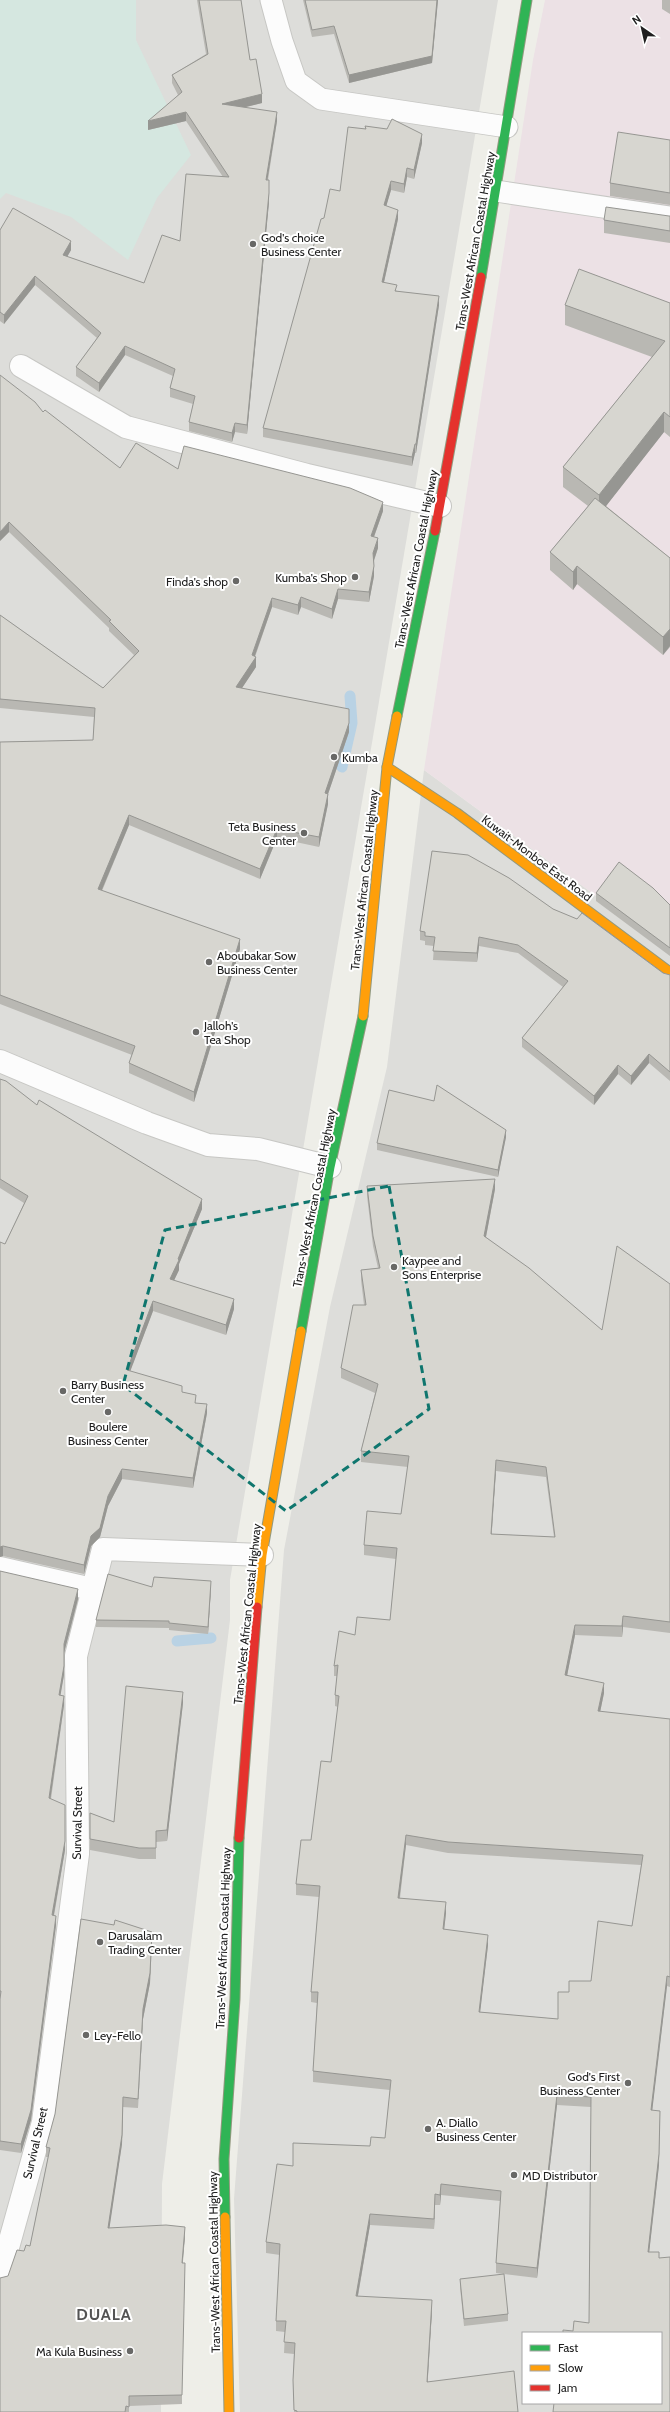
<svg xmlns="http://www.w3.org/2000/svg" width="670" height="2412" font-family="Cabin,sans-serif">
<rect width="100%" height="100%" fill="#eeeee8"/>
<g fill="#ddddda" fill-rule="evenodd">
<polygon points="0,0 498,0 230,1580 230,1620 162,2184 161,2412 0,2412"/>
<path d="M424,770L670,950V2412H240L234,2199L284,1550L330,1307L387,1067ZM523,2333H661V2403H523Z"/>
</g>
<polygon fill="#ece1e5" points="545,0 670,0 670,950 424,770 533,60"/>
<polygon fill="#d5e7e0" points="0,0 136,0 136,40 191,155 157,198 128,260 71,217 6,193 0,199"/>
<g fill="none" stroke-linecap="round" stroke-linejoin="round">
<g stroke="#b9d2e4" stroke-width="11">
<polyline points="342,767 352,723 350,696"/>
<polyline points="177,1641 211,1638"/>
</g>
<g stroke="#c7c7c4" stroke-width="23">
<g id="lane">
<polyline points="271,0 282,41 296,81 321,99 507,127"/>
<polyline points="496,191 670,217"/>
</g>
</g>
<g stroke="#c7c7c4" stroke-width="24">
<g id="street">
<polyline points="21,366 126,427 307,475 440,506"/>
<polyline points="0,1061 147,1123 208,1145 258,1149 330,1167"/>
<polyline points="0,1568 92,1589"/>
<polyline points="0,2276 43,2122 78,1854 76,1656 103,1549 262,1555"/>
</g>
</g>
<g stroke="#92997f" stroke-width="11">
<g id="fast">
<polyline points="481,277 527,0"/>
<polyline points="397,716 435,531"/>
<polyline points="301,1331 330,1167 363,1016"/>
<polyline points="225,2217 224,2159 235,1999 239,1838"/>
</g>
</g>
<g stroke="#92997f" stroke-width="11">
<g id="slow">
<polyline points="387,767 457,813 670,972"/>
<polyline points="363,1016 387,767 397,716"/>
<polyline points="257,1607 262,1555 301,1331"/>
<polyline points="225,2217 229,2412"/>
</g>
</g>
<g stroke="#92997f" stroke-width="11">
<g id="jam">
<polyline points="435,531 481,277"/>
<polyline points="239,1838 257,1607"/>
</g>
</g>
<use href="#lane" stroke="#fcfcfc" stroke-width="21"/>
<use href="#street" stroke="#fcfcfc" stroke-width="22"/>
<use href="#fast" stroke="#30b455" stroke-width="9"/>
<use href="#slow" stroke="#ff9f0a" stroke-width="9"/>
<use href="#jam" stroke="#e5322d" stroke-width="9"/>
</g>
<g fill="#b9b8b3" fill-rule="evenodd">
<polygon points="197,0 241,0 250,60 262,103 245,107 277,121 268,180 269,202 247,434 235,432 232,442 189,431 189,422 193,404 170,397 170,388 173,376 125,355 99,392 76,376 76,367 97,338 35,285 4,324 0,321 0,230 71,250 67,257 144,283 180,241 223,177 186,121 148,130 178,95 172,83 172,75 206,54"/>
<polygon points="303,0 438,0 432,63 349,83 334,34 312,37"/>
<polygon points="662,0 670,0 670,14 662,9"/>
<polygon points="365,126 422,143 414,179 407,177 404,193 391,190 386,206 398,219 384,282 397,291 439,305 416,453 415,453 412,466 263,437 263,428 340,191 365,129"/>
<polygon points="670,140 670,205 610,196 610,183"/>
<polygon points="669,216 670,216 670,243 604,233 604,220"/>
<polygon points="670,303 670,437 664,432 606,506 670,558 670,647 663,655 577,584 573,590 550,570 550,552 588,506 563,487 563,467 652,357 565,325 565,305"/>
<polygon points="43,412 120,468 178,469 383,511 374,537 378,548 374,561 374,576 369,602 338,599 332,619 301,607 298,615 272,607 255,657 256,667 242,688 349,732 328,794 328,804 319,847 277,838 260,879 129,825 102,891 240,949 194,1102 129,1073 129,1063 132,1055 0,1004 0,742 93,740 94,717 0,708 0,615 103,688 134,655 109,631 109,628 9,532 0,541"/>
<polygon points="596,893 670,905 670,956 596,901"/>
<polygon points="553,909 663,973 670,975 670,1081 649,1063 631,1085 618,1074 594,1105 522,1047 522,1038 563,987 518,953 479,946 477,962 433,960 434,946 425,945 425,941 420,940 420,931"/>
<polygon points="0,1079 37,1105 202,1209 179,1264 179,1270 174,1280 234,1309 226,1335 153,1311 130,1371 182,1392 196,1403 207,1413 193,1488 122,1479 108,1506 100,1537 91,1546 84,1574 3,1556 0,1557 5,1244 24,1203 0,1188"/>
<polygon points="434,1101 506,1137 498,1177 377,1150 377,1143"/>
<path d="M367,1186L495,1189L486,1237L602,1330L670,1284V1633L623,1627L622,1637L575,1635L567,1676L604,1693L600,1712L670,1719V1987L667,1986L652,2110L659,2165L649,2252L670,2412L573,2331L589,2323L591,2107L557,2105L537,2278L496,2273V2263L500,2201L441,2195L440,2205H435L434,2229L370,2225L358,2296L432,2311L427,2382L518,2412H294L293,2380L294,2354L284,2353L285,2332L276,2331V2321L280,2255L266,2253V2242L293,2166L370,2146L385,2138L390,2090L313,2082V2071L317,2003L311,2002V1992L319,1897L296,1895V1884L311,1840L331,1762L338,1707L335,1706V1695L337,1676H334V1666L355,1635L390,1620L396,1559L364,1555V1545L401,1514L408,1467L361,1462V1451L375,1393L341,1378V1368L364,1305L361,1280V1270L378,1268L373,1246L367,1196ZM496,1471L546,1477L554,1537L491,1534ZM406,1845L448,1853L641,1865L632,1926L591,1981L569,1992L558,2019L480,2012L488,1945L444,1929L446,1913L400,1898Z"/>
<polygon points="0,1571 78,1599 64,1653 64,1675 60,1695 64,1705 51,1799 65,1850 54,1916 56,1925 31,2120 21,2153 0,2150"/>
<polygon points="152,1587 211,1588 208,1634 169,1630 169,1628 96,1627 96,1620"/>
<polygon points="183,1703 167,1841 156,1842 156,1859 139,1859 90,1850 90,1813 114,1822"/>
<polygon points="152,1942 150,1983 143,2019 138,2108 123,2107 122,2144 109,2228 185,2236 182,2263 182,2404 129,2406 129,2412 0,2412 8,2276 24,2251 30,2246 48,2157 46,2157 46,2147"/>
<polygon points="460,2279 508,2314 508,2321 464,2326 460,2287"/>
</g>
<g fill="#969692">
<polygon points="437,0 438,0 432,63 349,83 349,75"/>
<polygon points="262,94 262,103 222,113 222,104"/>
<polygon points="186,112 186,121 148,130 148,121"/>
<polygon points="277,112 277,121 266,188 266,180"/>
<polygon points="422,134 422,143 414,179 414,170"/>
<polygon points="407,168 407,177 404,193 404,184"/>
<polygon points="391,181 391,190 384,214 384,205"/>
<polygon points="269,193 269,202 247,434 247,425"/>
<polygon points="398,210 398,219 382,291 382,282"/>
<polygon points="71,241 71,250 63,264 63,255"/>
<polygon points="35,276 35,285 4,324 4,315"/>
<polygon points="439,296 439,305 416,453 416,444"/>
<polygon points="125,346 125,355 99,392 99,383"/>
<polygon points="664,412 664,432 599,515 599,495"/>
<polygon points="235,423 235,432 232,442 232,433"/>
<polygon points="415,444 415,453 412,466 412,457"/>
<polygon points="383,502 383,511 371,545 371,536"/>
<polygon points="9,522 9,532 0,541 0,532"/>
<polygon points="378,538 378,548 373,563 373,553"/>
<polygon points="374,566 374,576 369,602 369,592"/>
<polygon points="577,566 577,584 573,590 573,572"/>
<polygon points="338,589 338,599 332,619 332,609"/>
<polygon points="301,597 301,607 298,615 298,605"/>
<polygon points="272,598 272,607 253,661 256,657 256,667 236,697 236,687 252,655"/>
<polygon points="670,629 670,646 663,655 663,637"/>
<polygon points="349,709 349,732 325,803 325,793"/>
<polygon points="328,794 328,804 319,847 319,837"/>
<polygon points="129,815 129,825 98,899 98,889"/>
<polygon points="277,829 277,838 260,879 260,869"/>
<polygon points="479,937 479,946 477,962 477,953"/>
<polygon points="240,939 240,949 194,1102 194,1092"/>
<polygon points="649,1054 649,1063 631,1085 631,1076"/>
<polygon points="618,1065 618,1074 594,1105 594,1096"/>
<polygon points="506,1130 506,1137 498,1177 498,1170"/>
<polygon points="495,1179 495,1189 484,1247 484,1236"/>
<polygon points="202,1199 202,1209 179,1264 179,1270 170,1289 170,1279"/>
<polygon points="234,1299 234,1309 226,1335 226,1325"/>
<polygon points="153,1301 153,1311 127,1380 127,1370"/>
<polygon points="207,1404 207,1413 193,1488 193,1478"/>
<polygon points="496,1460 496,1471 491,1544 491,1534"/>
<polygon points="122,1469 122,1479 108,1506 100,1537 91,1546 84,1574 84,1565 91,1536 108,1496"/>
<polygon points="3,1546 3,1556 0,1557 0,1547"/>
<polygon points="211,1581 211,1588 208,1634 208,1627"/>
<polygon points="78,1589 78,1599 64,1653 64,1675 59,1704 59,1695 64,1644"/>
<polygon points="623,1616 623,1627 622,1637 622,1626"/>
<polygon points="575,1625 575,1635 565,1686 565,1675"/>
<polygon points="604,1683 604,1693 598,1722 598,1711"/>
<polygon points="183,1692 183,1703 167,1841 167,1830"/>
<polygon points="64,1696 64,1705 49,1808 49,1798"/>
<polygon points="406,1835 406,1845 398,1909 398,1898"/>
<polygon points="65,1841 65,1850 52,1925 52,1915"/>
<polygon points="446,1902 446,1913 443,1940 443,1929"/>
<polygon points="56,1916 56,1925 31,2120 21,2153 21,2144"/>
<polygon points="152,1932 150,1983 143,2019 138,2108 143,2009"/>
<polygon points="488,1935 488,1945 479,2022 479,2012"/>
<polygon points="667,1976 667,1986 651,2121 651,2110"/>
<polygon points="557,2095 557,2105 537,2278 537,2268"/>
<polygon points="123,2107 122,2144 108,2238 108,2228"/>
<polygon points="660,2111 659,2165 648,2263 648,2252"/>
<polygon points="441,2184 441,2195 440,2205 440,2195"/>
<polygon points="435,2194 435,2205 434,2229 434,2219"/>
<polygon points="370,2214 370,2225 356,2306 356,2296"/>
<polygon points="185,2227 185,2236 182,2273 182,2263"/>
<polygon points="432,2300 432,2311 427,2392 427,2382"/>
</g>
<g fill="#d7d6d0" stroke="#969692" fill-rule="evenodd">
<polygon points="199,0 241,0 250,60 256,59 262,94 222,104 277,112 266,180 269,180 269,193 247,425 235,423 232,433 189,422 195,396 170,388 175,369 125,346 99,383 76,367 101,333 35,276 4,315 0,312 0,230 13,208 71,241 63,255 144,283 162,235 180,241 186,174 229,177 186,112 148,121 182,92 172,75 208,54"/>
<polygon points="305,0 437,0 432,56 349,75 334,26 312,30"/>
<polygon points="392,119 422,134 414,170 407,168 404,184 391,181 384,205 398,210 382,282 397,285 395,291 439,296 416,444 415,444 412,457 263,428 321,219 324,218 330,189 340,191 348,127 366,129 365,126 387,129"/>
<polygon points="618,132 670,140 670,193 610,183"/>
<polygon points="606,207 669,216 670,216 670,231 604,220"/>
<polygon points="579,269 670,303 670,417 664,412 599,495 563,467 665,341 565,305"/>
<polygon points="0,375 35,402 43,412 45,410 120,468 136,443 178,469 184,446 350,488 383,502 371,536 378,538 373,553 374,566 369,592 338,589 332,609 301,597 298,605 272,598 252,655 256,657 236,687 349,709 349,723 325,793 328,794 319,837 277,829 260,869 129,815 98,889 240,939 194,1092 129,1063 135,1046 0,995 0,742 93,740 95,708 0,699 0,615 103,688 139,651 109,621 111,620 9,522 0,532"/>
<polygon points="595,498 670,558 670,629 663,637 577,566 573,572 550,552"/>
<polygon points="432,851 468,855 509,878 553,909 577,919 582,913 663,973 670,975 670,1072 649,1054 631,1076 618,1065 594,1096 522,1038 568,981 518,945 479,937 477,953 433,951 435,937 425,936 425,932 420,931"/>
<polygon points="619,862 653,888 670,905 670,948 596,893"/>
<polygon points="0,1079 6,1081 37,1105 39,1100 202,1199 178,1259 179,1260 170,1279 234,1299 226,1325 153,1301 127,1370 182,1386 182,1392 196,1395 195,1403 207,1404 193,1478 122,1469 108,1496 100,1528 91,1536 84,1565 3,1546 0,1547 0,1242 5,1244 28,1196 0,1179"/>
<polygon points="437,1085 506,1130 498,1170 377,1143 389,1090 434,1101"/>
<path d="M495,1179L484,1236L529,1268L602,1330L617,1246L670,1284V1622L623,1616L622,1626L575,1625L565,1675L604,1683L598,1711L670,1719V1977L667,1976L651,2110L660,2111L659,2154L648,2252H659V2258L670,2257V2412H553L554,2403H661V2333H563V2330L573,2331L574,2321L589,2323L591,2097L557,2095L537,2268L496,2263L501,2191L441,2184L440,2195L435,2194L434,2219L370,2214L356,2296L432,2300L427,2382L514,2371L518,2412H297V2411L294,2410L293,2380L295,2343L284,2342L286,2321H276L280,2244L266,2242L277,2164L293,2166V2143L370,2146L371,2137L385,2138L391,2080L313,2071L318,1992H311L320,1886L296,1884L301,1840H311L321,1761L331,1762L339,1696L335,1695L338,1665L334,1666L339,1631L355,1635L357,1617L390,1620L397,1548L364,1545L367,1511L401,1514L409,1456L361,1451L378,1384L341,1368L353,1305H366L361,1270L380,1268L373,1236L367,1186ZM496,1460L546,1467L555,1537L491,1534ZM406,1835L448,1842L643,1855L632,1926L598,1921L591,1981H569V1992H558V2019L479,2012L488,1935L443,1929L446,1902L398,1898Z"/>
<polygon points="0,1571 78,1589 64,1644 64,1666 59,1695 64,1696 49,1798 65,1805 65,1841 52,1915 56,1916 31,2110 21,2144 0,2141 0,1999 1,1991 0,1991"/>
<polygon points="108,1574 152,1587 154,1577 211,1581 208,1627 169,1623 169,1621 96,1620"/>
<polygon points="126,1686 183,1692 167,1830 156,1831 156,1848 139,1848 90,1839 90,1813 114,1822"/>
<polygon points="81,1919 114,1925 115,1920 152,1932 150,1973 143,2009 138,2099 123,2097 122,2135 108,2228 166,2225 185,2227 182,2263 185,2263 182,2395 129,2396 129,2407 126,2406 125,2412 0,2412 0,2278 8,2276 17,2250 24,2251 26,2245 30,2246 50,2148 46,2147 55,2114"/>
<polygon points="504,2274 508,2314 464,2319 460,2279"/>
</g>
<path fill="none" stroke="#0f766e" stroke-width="3" stroke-dasharray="8 5" stroke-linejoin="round" d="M389,1186L429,1409L286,1511L123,1385L165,1230Z"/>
<g fill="#686866" stroke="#fff" stroke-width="1.5">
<circle cx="253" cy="244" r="4"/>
<circle cx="355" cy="577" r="4"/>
<circle cx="236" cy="581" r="4"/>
<circle cx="334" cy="757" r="4"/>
<circle cx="304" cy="833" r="4"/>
<circle cx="209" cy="962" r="4"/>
<circle cx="196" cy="1032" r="4"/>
<circle cx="394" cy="1267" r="4"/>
<circle cx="63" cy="1391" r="4"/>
<circle cx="108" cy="1412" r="4"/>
<circle cx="100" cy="1942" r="4"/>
<circle cx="86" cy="2035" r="4"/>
<circle cx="628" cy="2083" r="4"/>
<circle cx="428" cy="2129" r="4"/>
<circle cx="514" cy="2175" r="4"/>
<circle cx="130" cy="2351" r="4"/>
</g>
<g text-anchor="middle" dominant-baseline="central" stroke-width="4" stroke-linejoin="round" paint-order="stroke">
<g font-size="12" fill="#202020" stroke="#fff" text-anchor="start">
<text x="261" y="237">God's choice<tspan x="261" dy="14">Business Center</tspan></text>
<text x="347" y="577" text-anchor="end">Kumba's Shop</text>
<text x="228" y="581" text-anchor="end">Finda's shop</text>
<text x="342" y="757">Kumba</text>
<text x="296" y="826" text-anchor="end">Teta Business<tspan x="296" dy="14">Center</tspan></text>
<text x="217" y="955">Aboubakar Sow<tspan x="217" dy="14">Business Center</tspan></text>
<text x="204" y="1025">Jalloh's<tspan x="204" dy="14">Tea Shop</tspan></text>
<text x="402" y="1260">Kaypee and<tspan x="402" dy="14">Sons Enterprise</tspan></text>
<text x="71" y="1384">Barry Business<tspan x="71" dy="14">Center</tspan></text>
<text x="108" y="1426" text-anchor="middle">Boulere<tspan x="108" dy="14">Business Center</tspan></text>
<text x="108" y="1935">Darusalam<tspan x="108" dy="14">Trading Center</tspan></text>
<text x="94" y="2035">Ley-Fello</text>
<text x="620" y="2076" text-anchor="end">God's First<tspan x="620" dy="14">Business Center</tspan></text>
<text x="436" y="2122">A. Diallo<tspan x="436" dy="14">Business Center</tspan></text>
<text x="522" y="2175">MD Distributor</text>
<text x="122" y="2351" text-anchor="end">Ma Kula Business</text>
</g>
<g font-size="12" fill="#202020" stroke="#fff">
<text transform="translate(475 241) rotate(-80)">Trans-West African Coastal Highway</text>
<text transform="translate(416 559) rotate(-79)">Trans-West African Coastal Highway</text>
<text transform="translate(537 858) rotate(37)">Kuwait-Monboe East Road</text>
<text transform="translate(364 880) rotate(-84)">Trans-West African Coastal Highway</text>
<text transform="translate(314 1198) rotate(-79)">Trans-West African Coastal Highway</text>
<text transform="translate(247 1614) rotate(-84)">Trans-West African Coastal Highway</text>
<text transform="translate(77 1823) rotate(-89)">Survival Street</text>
<text transform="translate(223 1938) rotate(-88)">Trans-West African Coastal Highway</text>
<text transform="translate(35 2143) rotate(-77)">Survival Street</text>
<text transform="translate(214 2262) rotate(-91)">Trans-West African Coastal Highway</text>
</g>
<g font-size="16" font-weight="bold" letter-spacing="1" fill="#535353" stroke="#fff">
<text x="104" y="2314">DUALA</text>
</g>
</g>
<rect x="522" y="2332" width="140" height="72" fill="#ffffff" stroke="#a6a6a6"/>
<rect x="530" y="2345" width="20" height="6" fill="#30b455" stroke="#a6a6a6"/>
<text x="558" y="2352" font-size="12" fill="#202020">Fast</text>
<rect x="530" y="2365" width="20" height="6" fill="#ff9f0a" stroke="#a6a6a6"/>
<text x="558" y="2372" font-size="12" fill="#202020">Slow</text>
<rect x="530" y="2385" width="20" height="6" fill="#e5322d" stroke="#a6a6a6"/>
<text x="558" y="2392" font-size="12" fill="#202020">Jam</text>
<g transform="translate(642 28) rotate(326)" stroke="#ffffff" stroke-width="3" paint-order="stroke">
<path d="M0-3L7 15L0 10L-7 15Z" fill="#202020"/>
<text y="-6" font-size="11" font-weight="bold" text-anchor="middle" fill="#202020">N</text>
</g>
</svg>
